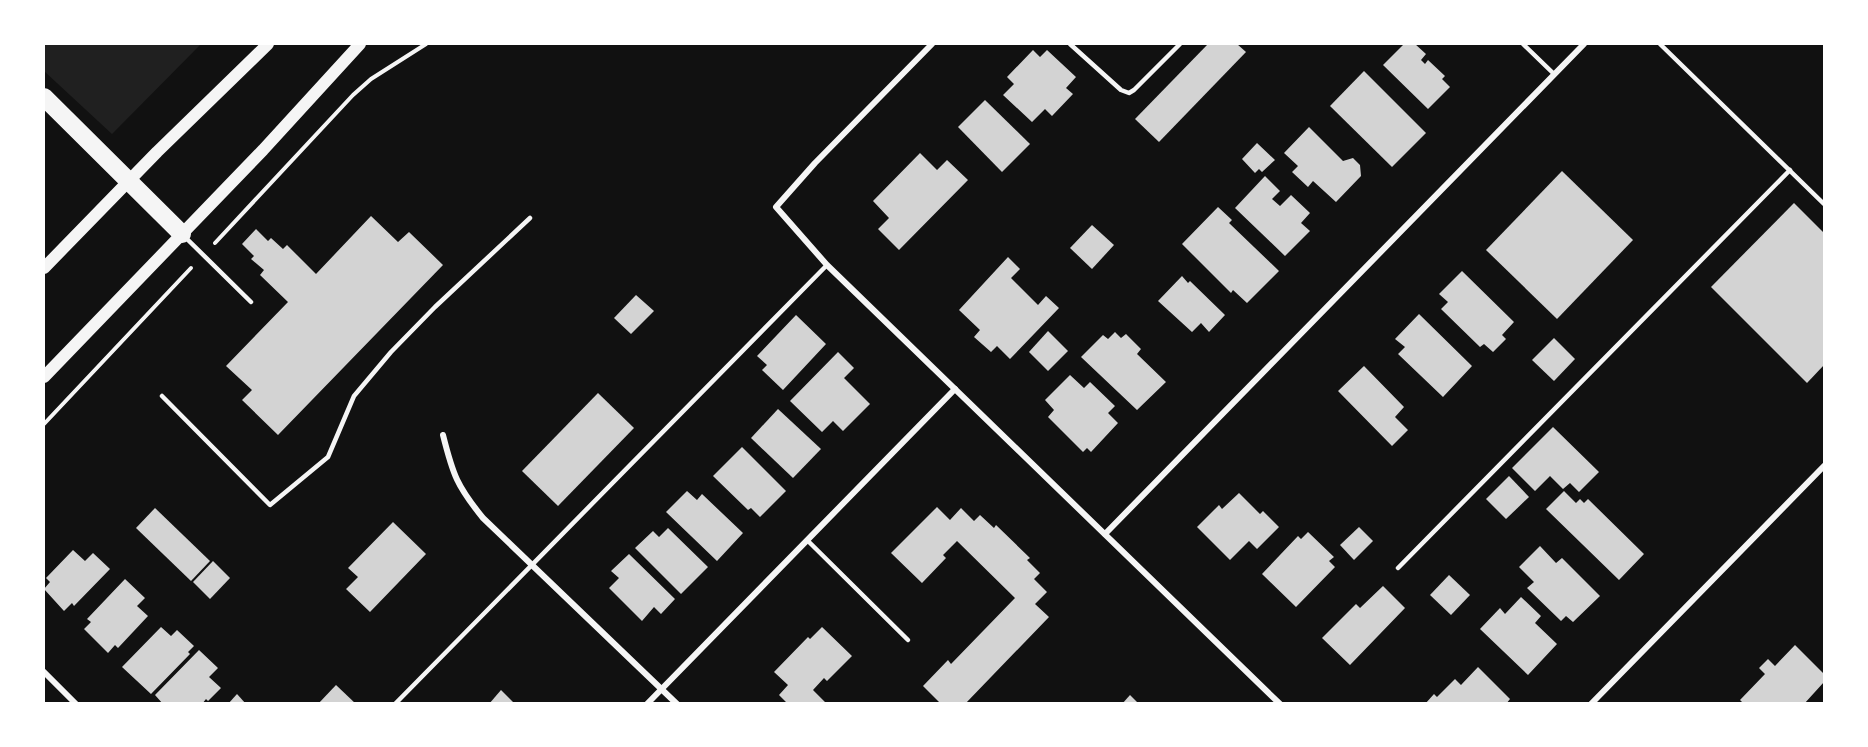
<svg xmlns="http://www.w3.org/2000/svg" width="1868" height="747" font-family="'Work Sans',sans-serif">
<rect width="100%" height="100%" fill="#111"/>
<polygon fill="#202020" points="44,44 201,44 112,134 44,71"/>
<g fill="#d3d3d3">
<polygon points="1208,44 1237,44 1246,52 1159,142 1135,119"/>
<polygon points="1404,44 1415,44 1426,54 1421,60 1425,64 1428,60 1445,76 1442,79 1450,87 1428,109 1383,65"/>
<polygon points="1033,50 1040,57 1047,50 1076,77 1066,88 1073,94 1052,116 1045,109 1032,122 1003,95 1014,84 1007,77"/>
<polygon points="1364,71 1426,133 1392,167 1330,106"/>
<polygon points="985,100 1030,144 1002,172 958,127"/>
<polygon points="1309,127 1343,161 1353,158 1360,165 1361,176 1336,202 1313,181 1308,187 1292,172 1298,166 1284,153"/>
<polygon points="1257,143 1275,160 1262,172 1259,169 1255,173 1242,159"/>
<polygon points="920,153 937,170 947,160 968,180 899,250 878,229 889,218 873,201"/>
<polygon points="1562,171 1633,240 1557,319 1486,250"/>
<polygon points="1265,176 1280,191 1272,199 1280,206 1291,195 1310,213 1301,223 1310,231 1285,256 1235,208"/>
<polygon points="1794,203 1824,233 1824,365 1807,383 1711,287"/>
<polygon points="1218,207 1232,220 1229,223 1279,271 1247,303 1233,290 1231,293 1182,244"/>
<polygon points="371,216 398,242 409,232 443,265 278,435 242,400 252,390 226,366 288,302 260,275 264,270 251,259 254,256 242,244 256,229 268,241 271,238 283,249 287,245 316,274"/>
<polygon points="1092,225 1114,245 1092,269 1070,248"/>
<polygon points="1008,257 1020,269 1011,278 1038,305 1046,296 1059,308 1010,359 997,346 991,352 974,337 980,330 959,310"/>
<polygon points="1462,271 1514,322 1502,335 1506,339 1493,352 1484,344 1480,347 1441,309 1448,302 1439,294"/>
<polygon points="1182,276 1188,283 1190,281 1225,315 1209,332 1201,323 1192,332 1158,301"/>
<polygon points="636,295 654,311 631,334 614,318"/>
<polygon points="1419,314 1472,366 1443,397 1398,354 1405,347 1395,339"/>
<polygon points="796,315 826,344 783,390 762,370 767,365 757,356"/>
<polygon points="1048,331 1068,351 1048,371 1029,352"/>
<polygon points="1115,332 1121,338 1126,334 1141,349 1137,354 1166,382 1137,410 1081,357 1103,335 1108,339"/>
<polygon points="1554,338 1575,359 1554,381 1532,360"/>
<polygon points="838,352 854,368 844,378 870,404 843,431 833,421 822,432 790,401"/>
<polygon points="1364,366 1404,407 1395,417 1408,430 1392,446 1338,391"/>
<polygon points="1070,375 1084,388 1090,382 1115,406 1108,413 1118,423 1091,452 1087,448 1083,452 1048,417 1054,410 1045,400"/>
<polygon points="598,393 634,428 558,506 522,471"/>
<polygon points="778,409 821,449 793,478 751,438"/>
<polygon points="1553,427 1599,472 1579,492 1570,483 1563,489 1550,476 1535,491 1512,468"/>
<polygon points="742,447 786,491 760,517 751,508 748,510 713,476"/>
<polygon points="1509,476 1529,497 1506,519 1486,499"/>
<polygon points="687,491 697,500 702,494 743,533 717,561 666,512"/>
<polygon points="1564,491 1576,503 1580,499 1584,503 1588,499 1644,554 1619,580 1546,509"/>
<polygon points="1239,493 1260,514 1263,511 1279,527 1257,549 1249,541 1230,560 1197,527 1219,505 1222,509"/>
<polygon points="937,507 950,520 961,508 974,521 980,515 994,528 996,525 1030,558 1027,560 1040,573 1034,579 1047,592 1035,604 1049,617 965,704 941,704 923,686 948,660 951,664 1015,598 957,541 943,555 946,558 922,583 891,553"/>
<polygon points="155,508 210,561 191,581 136,528"/>
<polygon points="393,522 426,554 370,612 346,589 358,577 348,568"/>
<polygon points="1359,527 1373,541 1354,560 1340,545"/>
<polygon points="668,528 708,567 681,594 635,548 653,531 659,537"/>
<polygon points="1308,532 1334,557 1329,561 1335,567 1296,607 1262,574 1298,536 1301,539"/>
<polygon points="1540,546 1556,563 1562,558 1600,596 1573,622 1566,616 1561,621 1527,588 1534,582 1519,567"/>
<polygon points="73,550 85,561 93,553 110,569 74,606 72,603 64,611 44,589 50,582 46,578"/>
<polygon points="629,554 675,599 661,614 654,607 642,621 609,588 619,578 611,571"/>
<polygon points="213,561 230,578 210,599 193,582"/>
<polygon points="1449,575 1470,595 1451,615 1430,595"/>
<polygon points="125,579 145,598 137,606 148,616 118,648 115,645 108,653 84,629 91,622 87,619"/>
<polygon points="1383,586 1405,608 1350,665 1322,638 1356,604 1360,608"/>
<polygon points="1521,597 1541,616 1535,623 1557,644 1528,675 1480,629 1500,608 1505,614"/>
<polygon points="161,627 171,636 177,630 194,646 188,652 190,654 151,694 122,667"/>
<polygon points="822,627 852,656 827,681 824,678 813,690 827,704 788,704 779,695 788,685 774,672 808,637 810,639"/>
<polygon points="1795,645 1824,674 1824,682 1804,704 1744,704 1740,700 1765,674 1759,668 1768,659 1775,666"/>
<polygon points="199,650 218,668 209,677 221,688 208,701 206,699 202,704 163,704 155,695"/>
<polygon points="1478,667 1510,699 1506,704 1425,704 1434,694 1437,697 1455,679 1461,685"/>
<polygon points="336,685 356,704 318,704"/>
<polygon points="501,690 515,704 489,704"/>
<polygon points="237,694 246,704 228,704"/>
<polygon points="1130,695 1139,704 1122,704"/>
</g>
<g fill="none" stroke-linecap="round" stroke-linejoin="round">
<g stroke="#f5f5f5" stroke-width="4">
<polyline points="215,243 353,95 371,79 426,44"/>
<polyline points="44,424 191,268"/>
</g>
<g stroke="#f5f5f5" stroke-width="4.5">
<polyline points="1070,44 1121,90 1129,93 1134,90 1180,44"/>
<polyline points="1523,44 1554,74"/>
<polyline points="1660,44 1824,204"/>
<polyline points="185,237 251,302"/>
<polyline points="162,396 270,505 328,457 354,396 391,352 435,307 530,218"/>
<polyline points="807,540 908,640"/>
<polyline points="1398,568 1790,170"/>
<polyline points="395,704 827,265"/>
</g>
<g stroke="#f5f5f5" stroke-width="6">
<polyline points="932,44 815,163 776,207 827,265 1280,704"/>
<path d="M443,435C453,475 457,486 483,518L677,704"/>
<polyline points="1105,534 1584,44"/>
<polyline points="44,672 76,704"/>
<polyline points="647,704 955,389"/>
<polyline points="1591,704 1824,466"/>
</g>
<g stroke="#f5f5f5" stroke-width="12">
<polyline points="44,268 157,152 268,44"/>
<polyline points="44,377 263,150 360,44"/>
</g>
<polyline stroke="#f5f5f5" stroke-width="18" points="44,97 182,234"/>
</g>
<rect width="1868" height="747" fill="none" stroke="#ffffff" stroke-width="90"/>
</svg>
